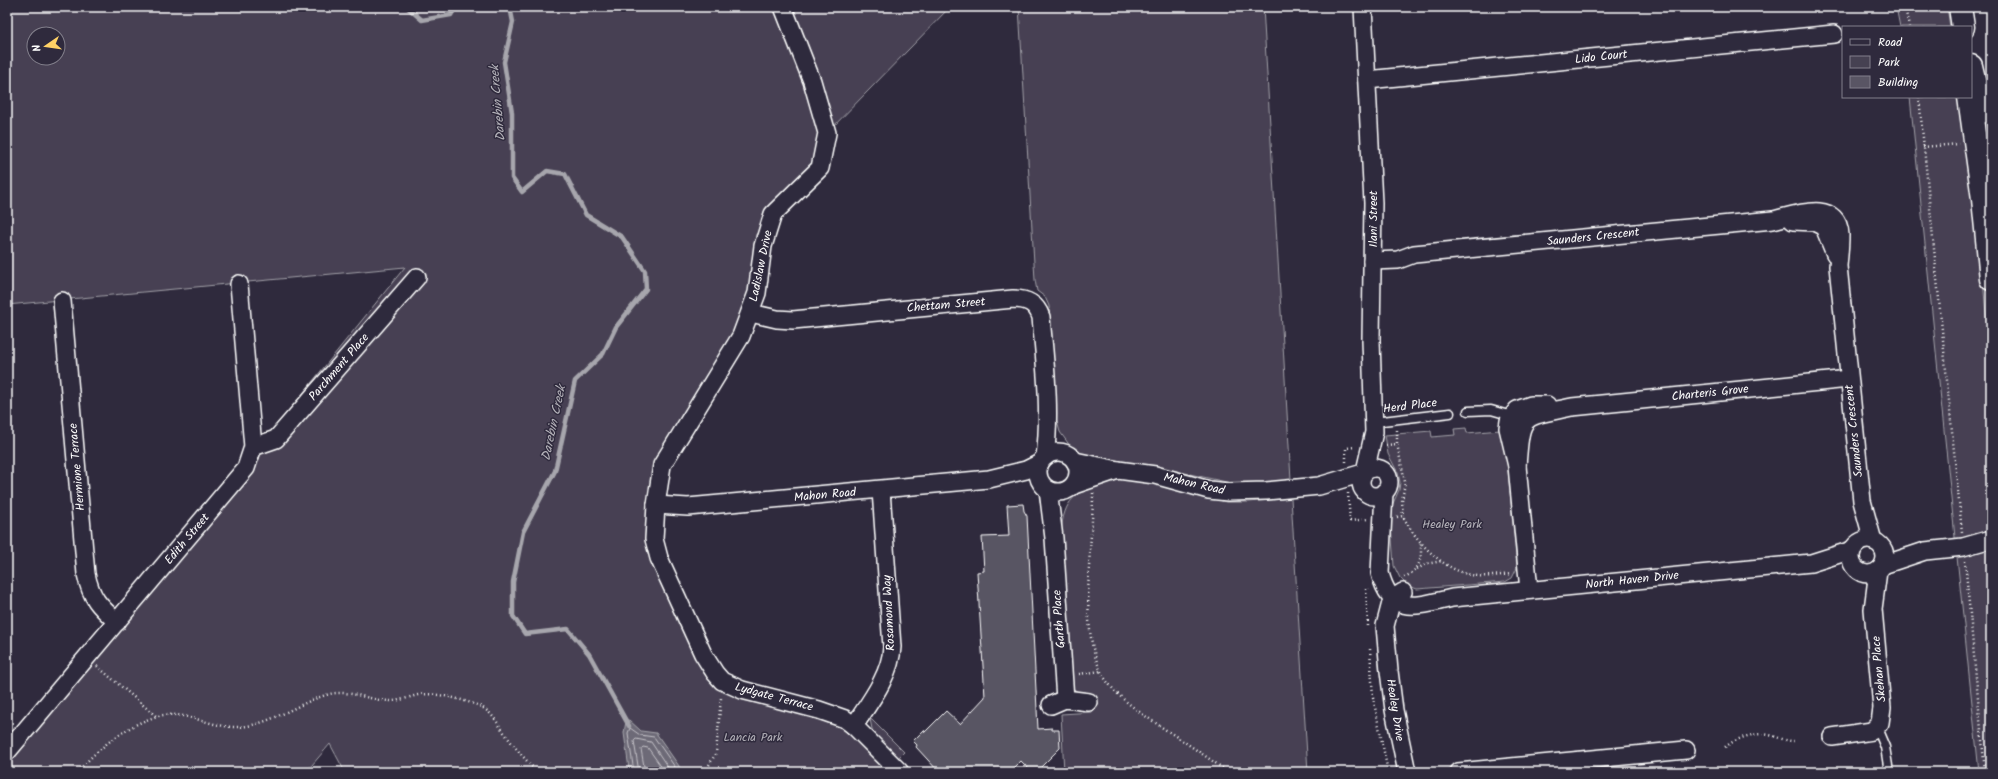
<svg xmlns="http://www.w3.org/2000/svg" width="1998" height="779" font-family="Kalam,sans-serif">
<rect width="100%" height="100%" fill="#2f2a3d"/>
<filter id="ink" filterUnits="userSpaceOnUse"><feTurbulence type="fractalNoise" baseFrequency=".025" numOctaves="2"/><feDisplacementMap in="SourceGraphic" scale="8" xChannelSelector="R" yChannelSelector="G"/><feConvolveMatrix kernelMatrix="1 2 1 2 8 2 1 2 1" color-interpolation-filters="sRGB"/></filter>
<g filter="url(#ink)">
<g fill="#464152" stroke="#a2a0a8" fill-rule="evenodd">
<path d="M7,7H950L827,133L820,168L767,233L756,234L747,302L735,331L655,460L646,523L645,536L650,559L695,658L705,675L714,685L729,694L839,724L849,732L889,772H345L330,744L306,772H7V764L252,473L260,456L261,439L270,434L405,267L7,305ZM34,34H58V58H34Z"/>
<polygon points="1019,7 1263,7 1291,480 1248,484 1231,483 1148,465 1110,462 1077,453 1073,450 1060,432 1056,418 1049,306 1045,297 1037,291 1035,280"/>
<polygon points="1896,7 1947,7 1950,27 1900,27"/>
<polygon points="1910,97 1960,97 1976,203 1991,369 1991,772 1979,772"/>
<polygon points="1466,428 1467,433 1500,430 1507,459 1517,568 1512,578 1505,582 1417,589 1407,585 1400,578 1394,566 1390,510 1399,490 1400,482 1398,473 1388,454 1385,435 1431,431 1432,437 1455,435 1454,429"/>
<path d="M1103,479H1122L1157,483L1226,502H1249L1291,498L1308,772H1064L1061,714L1093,712L1092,695L1081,694L1071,687L1061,532C1064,499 1075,494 1103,479Z"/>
<polygon points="870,719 872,720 904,752 898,758 873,734"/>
</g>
<polygon fill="#6d6a77" stroke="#a7a6ad" points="629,720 641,731 656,733 679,766 680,772 631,772 629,769 624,733 626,721"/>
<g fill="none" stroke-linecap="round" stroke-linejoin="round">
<g stroke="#c5c3c9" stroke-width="1">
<polyline points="634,772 628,733 630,728 640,735 654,737 675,767 676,772"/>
<polyline points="639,772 634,741 636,739 651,742 671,772"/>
<polyline points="645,772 641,749 643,747 648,748 665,772"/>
</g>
<g stroke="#a7a6ad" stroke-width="4.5">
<polyline points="407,7 422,20 451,15 456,7"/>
<polyline points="510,7 513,22 504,62 512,113 512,178 522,192 547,171 565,174 586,215 622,237 645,271 646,289 616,327 603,354 575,381 555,471 523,532 513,582 513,616 525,634 568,629 589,654 629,726"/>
</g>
</g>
<polygon fill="#595564" stroke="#fff" points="1023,504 1024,511 1027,516 1038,729 1052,728 1052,730 1059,730 1060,748 1036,772 1032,772 1021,761 1010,772 939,772 916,747 917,745 913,741 924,730 925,732 946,711 960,724 985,697 977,572 984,571 982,537 1009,536 1007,505"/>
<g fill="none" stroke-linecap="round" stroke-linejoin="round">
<g stroke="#fff" stroke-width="11">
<g id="service">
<polyline points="1468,411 1491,410 1512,416"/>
<polyline points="1374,422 1450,413"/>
<polyline points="1877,728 1885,747 1889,772"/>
</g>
</g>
<g stroke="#fff" stroke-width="20">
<g id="minor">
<polyline points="783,7 812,81 827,133 820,168 773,214 763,246 757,293 741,336 662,465 656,505 654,539 659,558 703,654 715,673 722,681 742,690 819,710 845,719 854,726 900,772"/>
<polyline points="1363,7 1373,203 1371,340 1374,432 1365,471"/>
<polyline points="1367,80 1834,34"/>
<polyline points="1793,221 1814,222 1824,227 1835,254"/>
<path d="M1372,261L1398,260L1414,254L1773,220C1795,215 1838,198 1840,235C1840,245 1839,256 1838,266L1862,501L1873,541"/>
<path d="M62,301L86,574C91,598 99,606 117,622"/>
<path d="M751,313L777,319L793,320L1013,299C1027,299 1036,303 1041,317C1045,363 1051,411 1045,457"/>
<polyline points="253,447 276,439 417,277"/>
<circle cx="1058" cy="472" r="20"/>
<polyline points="1075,461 1118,470 1155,475 1209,490 1228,492 1266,491 1319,486 1363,473"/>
<path d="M1517,466C1521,412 1521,418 1572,407L1849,379"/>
<circle cx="1375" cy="482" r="14"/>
<polyline points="1074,485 1118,470"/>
<polyline points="1048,490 1054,538 1065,699"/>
<path d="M1384,492L1380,573C1391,617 1417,606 1452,598L1811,563L1852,550"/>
<polyline points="656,505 688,507 989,479 1026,470 1040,463"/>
<circle cx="1868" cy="557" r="17"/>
<polyline points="1883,565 1925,551 1963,547 1991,539"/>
<polyline points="1529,590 1517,466 1508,428 1509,421 1517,410 1531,405 1547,405"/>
<polyline points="1403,592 1392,599 1385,626 1389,671 1394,710 1407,772"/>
<polyline points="1051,705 1065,699 1089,702"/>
<path d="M854,726C869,703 891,675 892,647L881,490"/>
<polyline points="1832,737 1872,731 1880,723 1882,708 1873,609 1878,571"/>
<polyline points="7,752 246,468 253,447 239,284"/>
<polyline points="1458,772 1686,750"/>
</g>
</g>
<g stroke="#fff" stroke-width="25">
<g id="secondary">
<polyline points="1960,7 1963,27"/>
<polyline points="1971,66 1982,112"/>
<polyline points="1969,97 1983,199 1991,279"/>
</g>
</g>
<g stroke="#fff" stroke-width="2.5" stroke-dasharray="1 3" stroke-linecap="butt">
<polyline points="1905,7 1909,27"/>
<polyline points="1919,97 1962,532"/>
<polyline points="1923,147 1959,144"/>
<polyline points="1397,430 1397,444"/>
<polyline points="1386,445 1397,444 1405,482 1402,501 1403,516"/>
<polyline points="1346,462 1346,448 1355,447"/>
<path d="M1093,493C1093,545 1075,643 1109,684C1123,702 1144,715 1163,728C1185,742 1207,757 1228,772"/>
<polyline points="1348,493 1350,521 1368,519"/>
<path d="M1397,517L1403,516C1417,544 1446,573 1478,576C1489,577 1500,575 1512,574"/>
<polyline points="1965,561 1985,772"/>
<polyline points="1417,569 1426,564 1442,561"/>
<path d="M1404,577C1420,571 1423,557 1420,542"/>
<polyline points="1368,626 1366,589 1369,588"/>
<polyline points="1370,649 1373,697 1388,772"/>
<polyline points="97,666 156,716"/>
<polyline points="1079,674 1101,671"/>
<path d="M1725,747C1737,738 1754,732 1769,735C1778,737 1785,741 1794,741"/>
<path d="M77,772C98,749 125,726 155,717C182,708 210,728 238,727C271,725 296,704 326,695C348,688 369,701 391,701C400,701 409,697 418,695C436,692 460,699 477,705C492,711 497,723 506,735C515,748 526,760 537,772"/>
<polyline points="705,772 716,753 721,698"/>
</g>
<use href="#service" stroke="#2f2a3d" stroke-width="8"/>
<use href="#minor" stroke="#2f2a3d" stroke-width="17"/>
<use href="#secondary" stroke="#2f2a3d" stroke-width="22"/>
</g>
</g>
<g text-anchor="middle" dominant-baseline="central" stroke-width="3" stroke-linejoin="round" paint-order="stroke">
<g font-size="12" fill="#fff" stroke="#2f2a3d">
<text transform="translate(1601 57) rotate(-6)">Lido Court</text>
<text transform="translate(1373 219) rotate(-90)">Ilani Street</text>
<text transform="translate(1593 237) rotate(-6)">Saunders Crescent</text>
<text transform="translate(761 266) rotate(-78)">Ladislaw Drive</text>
<text transform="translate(946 305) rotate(-5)">Chettam Street</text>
<text transform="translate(339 367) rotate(-49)">Parchment Place</text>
<text transform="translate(1710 393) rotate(-6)">Charteris Grove</text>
<text transform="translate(1410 406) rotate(-7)">Herd Place</text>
<text transform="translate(1854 431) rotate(-96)">Saunders Crescent</text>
<text transform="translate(77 467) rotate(-95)">Hermione Terrace</text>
<text transform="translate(1194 484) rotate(13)">Mahon Road</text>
<text transform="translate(825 495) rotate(-5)">Mahon Road</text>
<text transform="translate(187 539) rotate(-50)">Edith Street</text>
<text transform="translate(1632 580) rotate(-6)">North Haven Drive</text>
<text transform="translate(889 613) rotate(-93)">Rosamond Way</text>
<text transform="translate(1059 619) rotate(-94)">Garth Place</text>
<text transform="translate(1879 669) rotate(-95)">Skehan Place</text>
<text transform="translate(774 697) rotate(15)">Lydgate Terrace</text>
<text transform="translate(1395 710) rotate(81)">Healey Drive</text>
</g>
<g font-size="12" fill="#b5b3ba" stroke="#2f2a3d">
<text x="1452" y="524">Healey Park</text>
<text x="753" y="737">Lancia Park</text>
</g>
<g font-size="13" font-style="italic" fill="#b6b4bb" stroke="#2f2a3d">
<text transform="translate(498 103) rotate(-95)">Darebin Creek</text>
<text transform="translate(554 423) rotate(-78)">Darebin Creek</text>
</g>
</g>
<rect width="1998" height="779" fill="none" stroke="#2f2a3d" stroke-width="24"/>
<rect x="12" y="12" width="1974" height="755" fill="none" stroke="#fff" stroke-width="1.5" filter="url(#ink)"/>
<rect x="1842" y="26" width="130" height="72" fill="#2f2a3d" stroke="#827f8b"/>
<rect x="1850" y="39" width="20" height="6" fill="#2f2a3d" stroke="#827f8b"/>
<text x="1878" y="46" font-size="12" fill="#ffffff">Road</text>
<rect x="1850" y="56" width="20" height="12" fill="#464152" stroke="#827f8b"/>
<text x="1878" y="66" font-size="12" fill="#ffffff">Park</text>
<rect x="1850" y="76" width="20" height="12" fill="#595564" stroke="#827f8b"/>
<text x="1878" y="86" font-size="12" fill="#ffffff">Building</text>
<g transform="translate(46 46) rotate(257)"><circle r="19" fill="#2f2a3d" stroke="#827f8b"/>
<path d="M0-3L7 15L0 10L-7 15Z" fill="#ffd166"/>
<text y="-6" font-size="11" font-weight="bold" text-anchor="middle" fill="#ffffff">N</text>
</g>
</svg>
